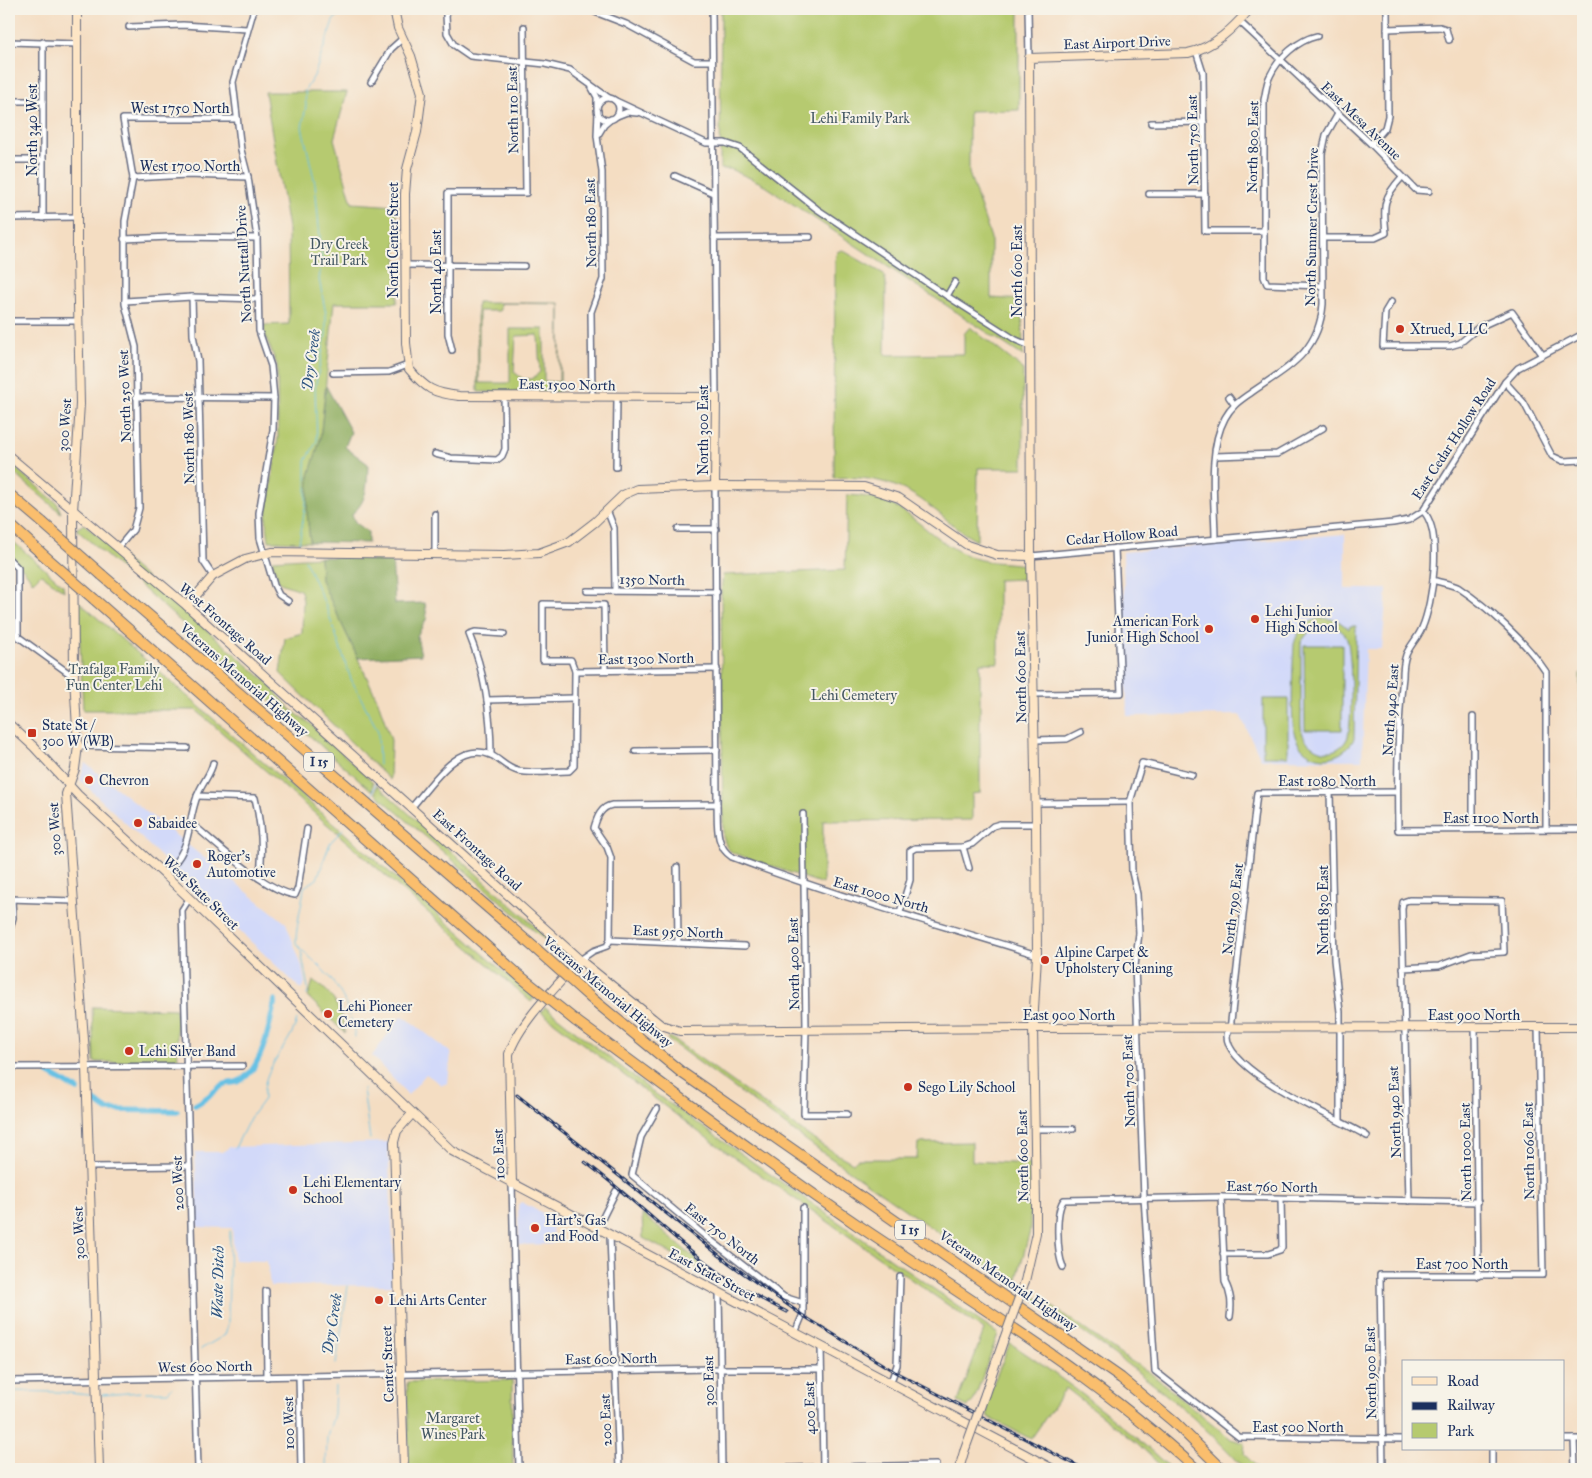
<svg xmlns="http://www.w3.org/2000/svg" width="1592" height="1478" font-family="'IM FELL Great Primer',serif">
<rect width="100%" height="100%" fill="#f7f3e8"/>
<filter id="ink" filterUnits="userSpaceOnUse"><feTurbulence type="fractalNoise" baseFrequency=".02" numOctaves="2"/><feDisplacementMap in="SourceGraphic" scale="10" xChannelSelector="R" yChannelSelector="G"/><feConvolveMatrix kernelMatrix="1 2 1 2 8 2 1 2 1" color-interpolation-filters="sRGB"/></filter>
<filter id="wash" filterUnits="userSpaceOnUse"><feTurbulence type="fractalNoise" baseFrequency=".0096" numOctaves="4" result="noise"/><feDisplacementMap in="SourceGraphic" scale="20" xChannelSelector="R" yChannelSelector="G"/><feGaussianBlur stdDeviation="1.12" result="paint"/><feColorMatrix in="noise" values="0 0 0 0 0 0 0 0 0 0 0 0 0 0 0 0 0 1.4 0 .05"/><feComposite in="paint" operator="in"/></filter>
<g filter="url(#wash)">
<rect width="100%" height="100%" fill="#f4ddc2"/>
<g fill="#d2d9f9">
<polygon points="1345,534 1345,589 1387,589 1382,649 1366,649 1362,760 1261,759 1240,715 1127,716 1123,552"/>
<polygon points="85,763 286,923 302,966 305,983 301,989 80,780"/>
<polygon points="401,1016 405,1017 451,1053 448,1083 442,1085 426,1074 408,1095 372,1056"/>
<polygon points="388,1142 395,1285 270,1286 267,1261 234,1260 232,1228 198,1227 195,1152 222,1152 230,1147"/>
<polygon points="521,1202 552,1218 553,1244 519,1245 518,1205"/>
</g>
<g fill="#b6ca6f" stroke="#687c66" fill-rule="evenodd">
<polygon points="721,9 1019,9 1019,110 969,111 969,173 991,238 991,298 1022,300 1023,356 761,183 730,169 720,169"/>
<polygon points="265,92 347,92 334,139 352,203 396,206 397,303 334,303 320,440 309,476 307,512 310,542 269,541 266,518 278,438 277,365 265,335 264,325 289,324 288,228"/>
<path d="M842,250L884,274L886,283L885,355L964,354V334L970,327L1023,369V468H978L977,541C959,532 947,519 931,507C903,484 870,475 834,478L835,260L837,252Z"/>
<path d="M477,303H560V392H478ZM500,303L560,304L559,382L544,381V329H510V383H479V311H500ZM538,335L540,372L532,379H523L514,372L516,336Z"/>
<polygon points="9,463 57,503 61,513 9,469"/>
<path d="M847,495C909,497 916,531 964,554C986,565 1003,561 1024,565L1025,579L998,580V663H980V793L972,794V820L823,821V884L733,853L727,848L723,837L721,591L723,575L845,570Z"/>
<polygon points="84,524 266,681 291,710 311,724 373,782 372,791 76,529"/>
<polygon points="9,538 63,585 64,591 41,574 33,582 25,571 9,556"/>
<path d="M320,557L321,580L378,701L391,740L390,780L280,673L285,638L302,633L303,600L301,591C294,586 287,587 279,582L272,560Z"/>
<polygon points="78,601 534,998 531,1002 339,835 338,831 336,832 196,710 83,710"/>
<path d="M1322,618L1337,620L1349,629L1350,626H1356L1354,739C1347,750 1338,758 1324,758C1310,757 1299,749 1295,736C1290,720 1293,662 1294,644C1298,629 1307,621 1322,618ZM1323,625C1332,625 1340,628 1346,636C1352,647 1353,727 1347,739C1334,762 1303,750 1301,726V642L1312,628Z"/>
<polygon points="1304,645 1342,645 1342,730 1305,730"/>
<polygon points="1580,674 1583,674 1583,821 1581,820"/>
<rect x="1263" y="699" width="25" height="57"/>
<polygon points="377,785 564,952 566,958 375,793"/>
<path d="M313,981C332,990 343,1013 345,1033L308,997Z"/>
<polygon points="92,1007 176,1009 178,1063 94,1062"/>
<polygon points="545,1007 653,1092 998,1334 974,1400 968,1407 958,1402 984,1330 700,1133 541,1012"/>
<polygon points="670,1037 823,1146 853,1163 857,1159 917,1159 918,1143 972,1142 972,1161 1031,1164 1030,1231 1015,1286 822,1152 667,1039"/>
<polygon points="642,1214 708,1269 706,1272 643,1238"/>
<path d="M1027,1295L1043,1300L1121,1355L1149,1372L1231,1439L1245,1443L1244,1454L1259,1469H1245C1182,1400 1105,1346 1027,1295Z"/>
<path d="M1010,1343C1067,1381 1121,1422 1171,1469H1164L1137,1443L1066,1388L1031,1439L988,1417L986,1401Z"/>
<polygon points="512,1380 513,1469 409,1469 407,1382"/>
</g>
<g fill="#90ae62" stroke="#566e60">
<path d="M326,386L351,432L345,447L368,464C367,484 368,501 352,514L355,522L368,532V543L310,542L307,512L309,476L320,440Z"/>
<polygon points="320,557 392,558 395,604 425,603 427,618 417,636 421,655 358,658 321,580"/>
</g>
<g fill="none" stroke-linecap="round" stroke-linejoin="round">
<g stroke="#67c1e4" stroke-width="1">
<polyline points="299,543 306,502 306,461 317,441 315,388 326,334 326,314 319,279 322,260 315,183 302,127 306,106 305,90 314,76 333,21 343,9"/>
<polyline points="305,560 325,604 351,679 378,731 379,765"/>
<polyline points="372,795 376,782"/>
<path d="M343,829L330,843L317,879L304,887C302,906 296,924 296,943C302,952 311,957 318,965C340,986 350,1007 355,1037"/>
<polyline points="301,951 308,988 307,995"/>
<polyline points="363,1089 370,1139"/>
<path d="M235,1148L250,1118L264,1099C261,1067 289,1049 297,1020"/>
<polyline points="201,1349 225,1335 228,1324 230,1231"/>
<polyline points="336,1364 348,1286"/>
<polyline points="9,1391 58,1392 89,1395"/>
<polyline points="146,1392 168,1392 172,1387"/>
<polyline points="102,1395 141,1392"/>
<polyline points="326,1469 327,1437 334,1414 335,1386"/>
</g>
<g stroke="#67c1e4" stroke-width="5.5">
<polyline points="48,1073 78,1090"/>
<polyline points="90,1098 107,1110 177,1111"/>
<path d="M195,1105C207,1099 213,1092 223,1085C228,1082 236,1084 241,1080C263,1068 270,1022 275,1000"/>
</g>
</g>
</g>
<g filter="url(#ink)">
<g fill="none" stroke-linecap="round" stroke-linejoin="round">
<g stroke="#676c81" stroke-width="8">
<g id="street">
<polyline points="254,9 233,82 241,150 248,177 257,238 259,331 271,366 274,398 273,430 259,513 260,538 274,585 279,595 288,601"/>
<polyline points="449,9 446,15 447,33 454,45 470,56 545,64 570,70 609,98"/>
<polyline points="594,9 595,12 626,24 694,61 712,61"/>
<polyline points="712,9 716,397"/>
<polyline points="1028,9 1029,58"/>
<polyline points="1239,21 1371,144 1416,190 1429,191"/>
<polyline points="129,27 183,25 247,29"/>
<polyline points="1387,29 1440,27 1446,29 1449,40"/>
<path d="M1317,36C1298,40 1278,58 1270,76C1266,83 1266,93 1264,100V277L1267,284L1322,286"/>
<polyline points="9,42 78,44"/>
<polyline points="43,42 43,218"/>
<polyline points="1196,51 1203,73 1205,231 1264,231"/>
<polyline points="371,82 391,49 402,39"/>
<polyline points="592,88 597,97 597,106"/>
<circle cx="608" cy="109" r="11"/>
<polyline points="9,101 43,101"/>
<polyline points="616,101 706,143 725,143 740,148 817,209 947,296"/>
<polyline points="617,116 627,112 637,113"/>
<polyline points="1151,123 1204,122"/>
<polyline points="598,135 604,125 611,119"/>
<polyline points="1371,144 1385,128 1388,116 1387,9"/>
<polyline points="9,160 43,160"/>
<polyline points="675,176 713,193"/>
<polyline points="133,178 187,175 248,177"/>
<polyline points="1149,194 1205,194"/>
<polyline points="9,218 78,217"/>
<polyline points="714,238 810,237"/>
<path d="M1323,238H1375L1386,233C1383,205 1383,198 1402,177"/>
<polyline points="124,239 171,237 257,238"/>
<polyline points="405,265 524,266"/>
<polyline points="955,282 947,296 1016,340 1030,346"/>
<polyline points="192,297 193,335 198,361 199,397 203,561 213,576"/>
<polyline points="125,301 192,297 258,299"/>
<polyline points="1391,302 1385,312 1383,346 1450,346 1460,343 1479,327 1512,312 1542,354"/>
<polyline points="9,321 78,321"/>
<polyline points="452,350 448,334 448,193 526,193 524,27"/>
<polyline points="333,373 389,372 408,365"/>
<polyline points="1505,382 1524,403 1552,456 1563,461 1583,460"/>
<polyline points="136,397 274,398"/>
<polyline points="1229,397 1234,404"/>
<polyline points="592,398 591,312 603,279 602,172 597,136 598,111"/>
<polyline points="435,454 451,458 497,460 502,456 505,449 504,397"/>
<polyline points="1215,456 1277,454 1323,428"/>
<polyline points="616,467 617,398"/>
<path d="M715,486L717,804C718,822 714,846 732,857C831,895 935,923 1037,955"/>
<polyline points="607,510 614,528 615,591"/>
<path d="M1423,511C1443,531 1433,603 1422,628C1418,638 1410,645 1406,655C1404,661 1403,670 1403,677C1397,727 1397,780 1398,830L1583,829"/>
<polyline points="435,514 435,554"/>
<polyline points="678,529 716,529"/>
<path d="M1215,539C1215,503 1207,451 1225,418C1232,405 1241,400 1252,392C1288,367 1319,353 1323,304L1322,154L1326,135L1338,114"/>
<polyline points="118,548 133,530 139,508 136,347 125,304 125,221 133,178 123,119 237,119"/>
<polyline points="1031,556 1393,523 1409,520 1423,511 1505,382 1518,368 1583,334"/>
<polyline points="9,559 18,568 18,637"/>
<path d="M1433,580C1441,583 1452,584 1459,588C1489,608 1526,642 1546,672V829"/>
<polyline points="587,591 717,592"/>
<polyline points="9,630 74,677"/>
<polyline points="575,671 717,669"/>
<polyline points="1035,694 1121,693 1115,548"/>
<polyline points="487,700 575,698"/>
<polyline points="1473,717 1473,829"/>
<polyline points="1036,740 1067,739 1081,732"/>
<polyline points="9,746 10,746"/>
<polyline points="78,746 187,748"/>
<polyline points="635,751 717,750"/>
<path d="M491,755C491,714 485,673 469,634L475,632L504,634"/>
<polyline points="1192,775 1142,763 1130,802 1132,872 1137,894 1139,933 1135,966 1144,1197 1155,1371 1239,1437 1403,1439"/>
<polyline points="1330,792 1334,960 1340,1012 1340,1120"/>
<path d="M197,796L255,798C261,824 264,852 259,878"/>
<polyline points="1036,803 1130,802"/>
<path d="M412,807C430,787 457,740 491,755C501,760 506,768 518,771C534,774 553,771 569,771L574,766L575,671L571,660H543V604L604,605L605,670"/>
<polyline points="803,814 806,1029 804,1114 847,1114"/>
<path d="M191,823C217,844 264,890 295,895L298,888L307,829"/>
<polyline points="963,847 969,868"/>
<polyline points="677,867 678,943"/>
<path d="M164,874C195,847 185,826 198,794C202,783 211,774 213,763"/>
<polyline points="9,899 73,901"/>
<polyline points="189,899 182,910 198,1469"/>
<polyline points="900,912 910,880 910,851 915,848 963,847 972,844 993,826 1000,824 1036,824"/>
<polyline points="9,932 13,918 12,900"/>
<polyline points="610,940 745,946"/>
<path d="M580,960L593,951L607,946L610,940L611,858L607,847L594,828C597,817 601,807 612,805L717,804"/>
<polyline points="1403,968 1439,966 1471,954 1504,952 1502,901 1409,900 1403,902 1402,909 1409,1201"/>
<polyline points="1475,1027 1478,1276"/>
<polyline points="9,1067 242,1066"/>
<polyline points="657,1109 641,1137 632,1175 704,1235 784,1297 803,1303"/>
<polyline points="1035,1129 1073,1129"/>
<path d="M1367,1136C1340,1119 1225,1072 1227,1035C1228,1031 1231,1026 1231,1021L1257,793L1397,792"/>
<polyline points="88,1167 189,1166"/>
<polyline points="512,1184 519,1469"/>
<path d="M1221,1197L1225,1282C1231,1294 1232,1303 1230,1317"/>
<polyline points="597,1229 616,1191"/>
<polyline points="610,1236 619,1469"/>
<polyline points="1223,1254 1268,1254 1280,1250 1282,1247 1281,1199"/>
<path d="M1063,1267C1057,1254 1055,1210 1064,1200L1221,1197L1478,1202"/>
<polyline points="266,1291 267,1377"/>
<polyline points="719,1293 722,1469"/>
<polyline points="795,1333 803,1314 803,1208"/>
<polyline points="821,1346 823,1469"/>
<polyline points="299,1376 301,1469"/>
<polyline points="9,1381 712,1369 821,1369"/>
<polyline points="890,1384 897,1365 900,1277"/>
<polyline points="1563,1439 1583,1439"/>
<polyline points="1574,1439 1575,1469"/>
<polyline points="1492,1449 1492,1469"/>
<polyline points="746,1469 936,1465"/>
<polyline points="1383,1469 1380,1275 1543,1275 1538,1027"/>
</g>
</g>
<g stroke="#676c81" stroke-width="10">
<g id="secondary">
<polyline points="77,9 77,254 80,404 73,511 74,677 78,746 75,769 66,794 86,1067 99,1469"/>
<path d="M394,9L398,28L411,56L422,93L417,132L407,169L405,194L406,343L409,369C426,389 433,393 459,396L716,397L715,486"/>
<polyline points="9,456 187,606 580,960 661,1025 680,1031 1027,1028 1583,1027"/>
<polyline points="187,606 213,576 245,559 272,552 505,555 539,553 569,542 595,522 623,495 637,489 715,486 864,487 899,498 967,545 997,555 1031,556"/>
<polyline points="9,724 34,747 78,795 164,874 452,1151 1053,1469"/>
<path d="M512,1184L509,1054C519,1023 558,985 580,960"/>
<path d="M1025,1281L1036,1233V1205L1033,1028L1037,955L1036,824L1031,556L1029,58L1188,53C1215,47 1233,28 1250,9"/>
<polyline points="985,1394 1004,1339"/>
<polyline points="404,1469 394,1142 397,1131 412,1114"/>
<polyline points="959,1469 964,1452"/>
</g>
</g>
<g stroke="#676c81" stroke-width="12">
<g id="highway">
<polyline points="9,494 42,522"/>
<polyline points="9,524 40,552"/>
<polyline points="102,575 536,949"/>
<polyline points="94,599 521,977"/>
<polyline points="591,998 681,1072 1121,1378 1174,1422 1222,1469"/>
<path d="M576,1021C669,1089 761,1159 856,1224C972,1302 1093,1374 1196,1469"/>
</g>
</g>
<use href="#street" stroke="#fff" stroke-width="5"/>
<use href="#secondary" stroke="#fde5c5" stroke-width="8"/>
<use href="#highway" stroke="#fabe6d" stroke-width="10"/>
<g stroke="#1b2f5e" stroke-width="3">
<g id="rail">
<polyline points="517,1095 729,1263 802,1315 895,1372 1084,1469"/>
<path d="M585,1162C635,1199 678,1245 730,1280C748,1293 768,1302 787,1312"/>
</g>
</g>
<use href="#rail" stroke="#f7f3e8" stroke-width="1" stroke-dasharray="4" stroke-linecap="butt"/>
<g stroke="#676c81" stroke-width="10" stroke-linecap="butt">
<g id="secondary-bridge">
<polyline points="1004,1339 1025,1281"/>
<polyline points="964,1452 985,1394"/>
</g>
</g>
<g stroke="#676c81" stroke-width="12" stroke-linecap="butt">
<g id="highway-bridge">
<polyline points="42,522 102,575"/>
<polyline points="40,552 94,599"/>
<polyline points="536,949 591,998"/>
<polyline points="521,977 576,1021"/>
</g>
</g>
<use href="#secondary-bridge" stroke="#fde5c5" stroke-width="8"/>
<use href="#highway-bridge" stroke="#fabe6d" stroke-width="10"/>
</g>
</g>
<g fill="#c8321e" stroke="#f7f3e8" stroke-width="2">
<circle cx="1400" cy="329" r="5"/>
<circle cx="1255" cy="619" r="5"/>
<circle cx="1209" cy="629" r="5"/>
<rect x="27" y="728" width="10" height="10" rx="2.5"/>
<circle cx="89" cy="780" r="5"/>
<circle cx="138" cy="823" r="5"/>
<circle cx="197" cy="864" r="5"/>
<circle cx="1045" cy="960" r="5"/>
<circle cx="328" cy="1014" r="5"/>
<circle cx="129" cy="1051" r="5"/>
<circle cx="908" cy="1087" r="5"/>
<circle cx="293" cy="1190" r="5"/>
<circle cx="535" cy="1228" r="5"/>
<circle cx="379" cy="1300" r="5"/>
</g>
<g text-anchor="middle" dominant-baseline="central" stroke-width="4" stroke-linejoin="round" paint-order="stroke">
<g fill="#f7f3e8" stroke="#5d6a87" stroke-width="1">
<rect x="304" y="752.5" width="30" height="19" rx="4"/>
<rect x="895" y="1220.5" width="30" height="19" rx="4"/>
</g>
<g font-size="12" font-weight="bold" fill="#1b2f5e">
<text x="319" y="762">I 15</text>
<text x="910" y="1230">I 15</text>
</g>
<g font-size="14" fill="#1b2f5e" stroke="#f7f3e8">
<text transform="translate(1117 43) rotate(-2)">East Airport Drive</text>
<text x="180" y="108">West 1750 North</text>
<text transform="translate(513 110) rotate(-91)">North 110 East</text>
<text transform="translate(1361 121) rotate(44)">East Mesa Avenue</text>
<text transform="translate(32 130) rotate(-90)">North 340 West</text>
<text transform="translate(1193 140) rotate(-91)">North 750 East</text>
<text transform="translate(1253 147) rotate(-89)">North 800 East</text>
<text x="190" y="166">West 1700 North</text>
<text transform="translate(591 223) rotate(-91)">North 180 East</text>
<text transform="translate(1312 227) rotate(-89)">North Summer Crest Drive</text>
<text transform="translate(393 240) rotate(-90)">North Center Street</text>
<text transform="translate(244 264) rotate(-93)">North Nuttall Drive</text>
<text transform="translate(1017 271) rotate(-90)">North 600 East</text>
<text transform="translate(436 272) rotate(-90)">North 40 East</text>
<text transform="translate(567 385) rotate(1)">East 1500 North</text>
<text transform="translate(125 396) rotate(-92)">North 250 West</text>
<text transform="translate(65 425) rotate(-86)">300 West</text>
<text transform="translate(703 430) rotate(-90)">North 300 East</text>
<text transform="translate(189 438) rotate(-91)">North 180 West</text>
<text transform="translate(1454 439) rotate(-57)">East Cedar Hollow Road</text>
<text transform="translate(1122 536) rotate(-5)">Cedar Hollow Road</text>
<text transform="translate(652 580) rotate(1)">1350 North</text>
<text transform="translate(225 624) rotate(41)">West Frontage Road</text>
<text transform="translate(646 659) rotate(-1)">East 1300 North</text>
<text transform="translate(1021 677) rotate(-91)">North 600 East</text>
<text transform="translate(244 680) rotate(41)">Veterans Memorial Highway</text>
<text transform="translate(1391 710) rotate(-86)">North 940 East</text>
<text x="1327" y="781">East 1080 North</text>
<text x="1491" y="818">East 1100 North</text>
<text transform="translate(55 829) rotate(-93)">300 West</text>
<text transform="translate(477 850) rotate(42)">East Frontage Road</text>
<text transform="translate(201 893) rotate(44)">West State Street</text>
<text transform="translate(881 895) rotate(16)">East 1000 North</text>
<text transform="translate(1233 909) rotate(-83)">North 790 East</text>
<text transform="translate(1323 910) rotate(-90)">North 830 East</text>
<text transform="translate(678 932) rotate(2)">East 950 North</text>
<text transform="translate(794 964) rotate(-91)">North 400 East</text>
<text transform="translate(608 992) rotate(40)">Veterans Memorial Highway</text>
<text x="1069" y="1015">East 900 North</text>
<text x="1474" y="1015">East 900 North</text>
<text transform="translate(1129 1081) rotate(-92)">North 700 East</text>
<text transform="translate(1395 1112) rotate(-92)">North 940 East</text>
<text transform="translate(1529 1151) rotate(-91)">North 1060 East</text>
<text transform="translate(1466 1152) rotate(-91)">North 1000 East</text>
<text transform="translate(499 1154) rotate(-92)">100 East</text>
<text transform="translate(1023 1156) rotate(-91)">North 600 East</text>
<text transform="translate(178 1183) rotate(-92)">200 West</text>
<text transform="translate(1272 1187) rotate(1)">East 760 North</text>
<text transform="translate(79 1233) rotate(-92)">300 West</text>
<text transform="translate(722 1234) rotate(38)">East 750 North</text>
<text x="1462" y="1264">East 700 North</text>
<text transform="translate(712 1275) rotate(28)">East State Street</text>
<text transform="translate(1008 1281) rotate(35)">Veterans Memorial Highway</text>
<text transform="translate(611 1359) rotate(-1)">East 600 North</text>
<text transform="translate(388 1364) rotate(-92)">Center Street</text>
<text transform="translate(205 1367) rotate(-1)">West 600 North</text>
<text transform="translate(1371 1373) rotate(-91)">North 900 East</text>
<text transform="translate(709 1381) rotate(-91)">300 East</text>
<text transform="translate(810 1408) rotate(-91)">400 East</text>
<text transform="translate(606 1420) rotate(-92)">200 East</text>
<text transform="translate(289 1423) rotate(-91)">100 West</text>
<text x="1298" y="1427">East 500 North</text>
</g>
<g font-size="14" fill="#425662" stroke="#f7f3e8">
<text x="860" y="118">Lehi Family Park</text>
<text x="339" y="244">Dry Creek<tspan x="339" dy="16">Trail Park</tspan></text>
<text x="114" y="669">Trafalga Family<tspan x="114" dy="16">Fun Center Lehi</tspan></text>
<text x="854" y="695">Lehi Cemetery</text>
<text x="453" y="1418">Margaret<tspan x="453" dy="16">Wines Park</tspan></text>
</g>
<g font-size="14" fill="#1b2f5e" stroke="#f7f3e8" text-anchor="start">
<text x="1410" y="329">Xtrued, LLC</text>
<text x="1265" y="611">Lehi Junior<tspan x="1265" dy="16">High School</tspan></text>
<text x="1199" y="621" text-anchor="end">American Fork<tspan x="1199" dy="16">Junior High School</tspan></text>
<text x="42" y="725">State St /<tspan x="42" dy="16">300 W (WB)</tspan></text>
<text x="99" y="780">Chevron</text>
<text x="148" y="823">Sabaidee</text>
<text x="207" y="856">Roger's<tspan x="207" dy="16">Automotive</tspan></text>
<text x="1055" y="952">Alpine Carpet &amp;<tspan x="1055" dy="16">Upholstery Cleaning</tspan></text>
<text x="338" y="1006">Lehi Pioneer<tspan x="338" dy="16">Cemetery</tspan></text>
<text x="139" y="1051">Lehi Silver Band</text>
<text x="918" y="1087">Sego Lily School</text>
<text x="303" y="1182">Lehi Elementary<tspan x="303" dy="16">School</tspan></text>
<text x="545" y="1220">Hart's Gas<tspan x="545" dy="16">and Food</tspan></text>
<text x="389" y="1300">Lehi Arts Center</text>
</g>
<g font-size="15" font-style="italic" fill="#2e5480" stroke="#f7f3e8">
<text transform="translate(311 360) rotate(-82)">Dry Creek</text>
<text transform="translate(218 1282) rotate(-89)">Waste Ditch</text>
<text transform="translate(332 1324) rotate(-81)">Dry Creek</text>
</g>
</g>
<rect width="1592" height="1478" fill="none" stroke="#f7f3e8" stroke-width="30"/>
<rect x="1402" y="1360" width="162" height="90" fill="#f7f3e8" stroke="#9fa5b1"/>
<rect x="1412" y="1377" width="25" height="8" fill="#fde5c5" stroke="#9fa5b1"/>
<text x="1447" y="1386" font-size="15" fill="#1b2f5e">Road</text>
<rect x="1412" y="1402" width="25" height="8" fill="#1b2f5e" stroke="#9fa5b1"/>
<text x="1447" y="1410" font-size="15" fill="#1b2f5e">Railway</text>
<rect x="1412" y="1423" width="25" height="15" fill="#b6ca6f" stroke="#9fa5b1"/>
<text x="1447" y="1436" font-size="15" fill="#1b2f5e">Park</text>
</svg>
